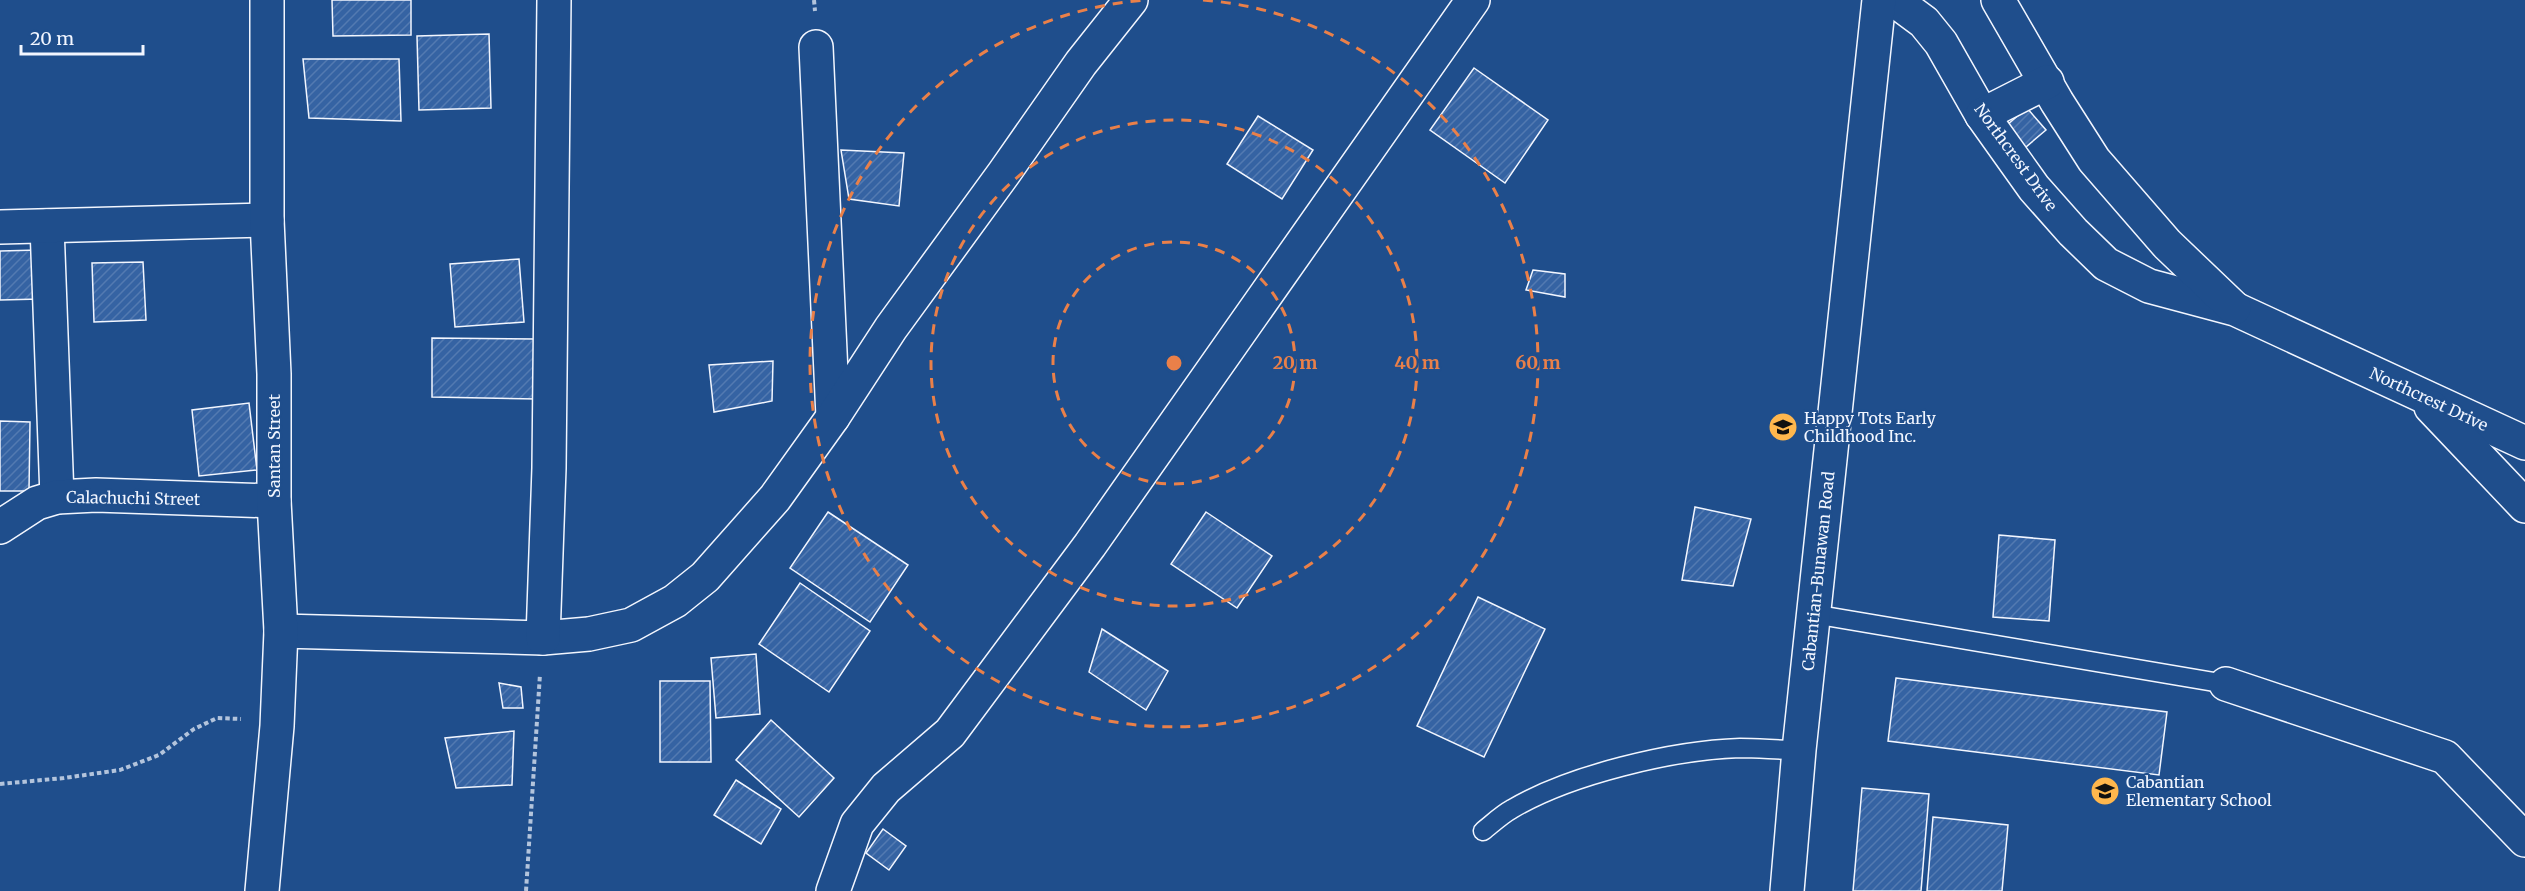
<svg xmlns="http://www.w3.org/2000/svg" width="2525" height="891" font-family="Merriweather,serif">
<defs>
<pattern id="building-hatch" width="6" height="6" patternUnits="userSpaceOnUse" patternTransform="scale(1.5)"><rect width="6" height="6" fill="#3563a3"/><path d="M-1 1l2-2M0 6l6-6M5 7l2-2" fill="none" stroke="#537ab1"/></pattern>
</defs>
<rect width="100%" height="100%" fill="#1f4e8c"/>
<g fill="url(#building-hatch)" stroke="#f2f6ff" stroke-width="1.5">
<polygon points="332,0 411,0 411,35 333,36"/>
<polygon points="489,34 491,108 419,110 417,36"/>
<polygon points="303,59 399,59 401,121 309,118"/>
<polygon points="1474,68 1548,120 1505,183 1430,130"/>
<polygon points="2027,108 2046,130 2020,152 2001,130"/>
<polygon points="1258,116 1313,150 1282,199 1227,164"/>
<polygon points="841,150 904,153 899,206 849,199"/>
<polygon points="38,250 40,299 0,300 0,251"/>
<polygon points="519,259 524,322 455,327 450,264"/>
<polygon points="143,262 146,320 94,322 92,263"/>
<polygon points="1533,270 1565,274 1565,297 1526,290"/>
<polygon points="432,338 536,339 536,399 432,397"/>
<polygon points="773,361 772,401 714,412 709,365"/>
<polygon points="249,403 257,470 199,476 192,410"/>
<polygon points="0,421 30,422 29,491 0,491"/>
<polygon points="1695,507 1751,519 1733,586 1682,580"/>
<polygon points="828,512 908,565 870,622 790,568"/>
<polygon points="1206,512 1272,556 1237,608 1171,564"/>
<polygon points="1999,535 2055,540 2049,621 1993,617"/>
<polygon points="800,583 870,631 829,692 759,644"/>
<polygon points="1478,597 1545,629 1484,757 1417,726"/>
<polygon points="1102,629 1168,671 1146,710 1089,672"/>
<polygon points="756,654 760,714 716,718 711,658"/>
<polygon points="1896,678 2167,712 2159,775 1888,741"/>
<polygon points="660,681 710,681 711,762 660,762"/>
<polygon points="499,683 521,687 523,708 503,708"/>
<polygon points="771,720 834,778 799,817 736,760"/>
<polygon points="514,731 512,785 456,788 445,738"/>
<polygon points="736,780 781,809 761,844 714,815"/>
<polygon points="1862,788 1929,794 1921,891 1853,891"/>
<polygon points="1933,817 2008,825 2002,891 1927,891"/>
<polygon points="883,829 906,846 889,870 866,853"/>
</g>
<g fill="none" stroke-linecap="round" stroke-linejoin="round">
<g stroke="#f2f6ff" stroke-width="21">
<g id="lane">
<polyline points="1813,614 2226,684"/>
<path d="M1483,831C1492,824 1501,815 1512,809C1569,775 1673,750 1740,748C1759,748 1779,750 1799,750"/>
</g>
</g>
<g stroke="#f2f6ff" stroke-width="36">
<g id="street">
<polyline points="1888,0 1901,5 1924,22 1941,43 1982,115 2034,188 2073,232 2106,264 2149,286 2235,309 2525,443"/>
<polyline points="1998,0 2057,102 2094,160 2167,244 2234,308"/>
<polyline points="816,47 833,417"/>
<polyline points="1982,115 2047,82"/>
<polyline points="47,226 57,497"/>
<polyline points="0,227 267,220"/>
<polyline points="2431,407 2525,506"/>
<polyline points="0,527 37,503 57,497 96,495 274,501"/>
<polyline points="281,631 543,638 589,634 631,625 675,601 705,577 775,498 833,417 891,328 1004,173 1081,63 1131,0"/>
<polyline points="543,638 549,468 554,0"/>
<polyline points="2226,684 2445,757 2525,840"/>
<polyline points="262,891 277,726 281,631 274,501 274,374 267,220 267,0"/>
<polyline points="833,891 857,824 886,788 950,733 1090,545 1473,0"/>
</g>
</g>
<g stroke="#f2f6ff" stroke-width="36">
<polyline id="primary" points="1787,891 1799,750 1879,0"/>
</g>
<g stroke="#b3c4dc" stroke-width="4" stroke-dasharray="4.5 3" stroke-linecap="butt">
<polyline points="814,0 815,11"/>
<polyline points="0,784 64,778 120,770 159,755 194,729 217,718 241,719"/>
<polyline points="526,891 540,674"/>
</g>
<use href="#lane" stroke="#1f4e8c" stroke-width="18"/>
<use href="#street" stroke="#1f4e8c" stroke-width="33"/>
<use href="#primary" stroke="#1f4e8c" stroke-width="33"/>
</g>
<g fill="none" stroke="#ea8049" stroke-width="3" stroke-dasharray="10 8">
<circle cx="1174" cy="363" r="121"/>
<circle cx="1174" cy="363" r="243"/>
<path d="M1203 0A364 364 0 1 1 1145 0"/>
</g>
<defs>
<g id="school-disc" transform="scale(1.5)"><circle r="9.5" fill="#ffb74d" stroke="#1f4e8c"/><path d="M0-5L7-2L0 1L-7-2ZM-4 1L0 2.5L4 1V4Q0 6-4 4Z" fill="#111"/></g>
</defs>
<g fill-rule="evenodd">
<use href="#school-disc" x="1783" y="427"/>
<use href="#school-disc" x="2105" y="791"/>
</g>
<g text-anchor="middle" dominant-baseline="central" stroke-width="4.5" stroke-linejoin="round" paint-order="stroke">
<g font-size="16" fill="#f2f6ff" stroke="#1f4e8c">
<text transform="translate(2016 157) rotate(54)">Northcrest Drive</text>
<text transform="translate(2429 399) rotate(25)">Northcrest Drive</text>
<text transform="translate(274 446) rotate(-90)">Santan Street</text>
<text transform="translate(133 498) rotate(1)">Calachuchi Street</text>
<text transform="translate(1818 571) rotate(-84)">Cabantian-Bunawan Road</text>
</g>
<g font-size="16" fill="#f2f6ff" stroke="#1f4e8c" text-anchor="start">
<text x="1804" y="418">Happy Tots Early<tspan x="1804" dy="18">Childhood Inc.</tspan></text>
<text x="2126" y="782">Cabantian<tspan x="2126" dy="18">Elementary School</tspan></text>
</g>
</g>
<circle cx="1174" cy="363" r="9" fill="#ea8049" stroke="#1f4e8c" stroke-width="3"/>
<g font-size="18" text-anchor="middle" font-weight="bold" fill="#ea8049" stroke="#1f4e8c" stroke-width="4.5" stroke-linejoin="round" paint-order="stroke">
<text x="1295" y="369">20 m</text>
<text x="1417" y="369">40 m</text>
<text x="1538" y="369">60 m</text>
</g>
<path d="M21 45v9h122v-9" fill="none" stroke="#f2f6ff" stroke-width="3"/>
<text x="30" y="45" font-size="18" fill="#f2f6ff" stroke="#1f4e8c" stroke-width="4.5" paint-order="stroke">20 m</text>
</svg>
